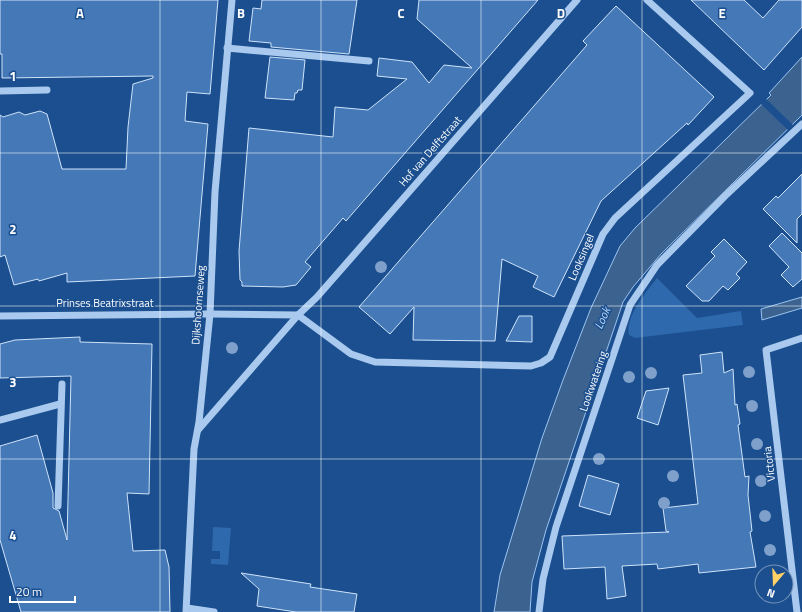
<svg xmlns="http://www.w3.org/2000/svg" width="802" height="612" font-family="'Titillium Web',sans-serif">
<rect width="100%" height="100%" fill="#1b4f8f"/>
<g fill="#2e69ad">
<path d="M657,278L697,318L741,311L743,325L635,338L629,335C625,317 646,292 657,278Z"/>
<polygon points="213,527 231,528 228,565 211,564 211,559 220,559 220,551 212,551"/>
</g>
<g fill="#3c6290" stroke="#9cc4f0">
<polygon points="802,57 802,115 661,254 633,287 623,302 546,530 532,582 530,612 494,612 500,575 542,438 563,380 591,308 620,246 635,228 771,95 769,93"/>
<polygon points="802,297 802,308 762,320 761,309"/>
</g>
<polygon fill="#1b4f8f" points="765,98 794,126 789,131 760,103"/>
<g fill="#4478b7" stroke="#cfe3fa">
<polygon points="0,0 218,0 210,94 187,92 185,121 208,124 195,276 67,282 67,273 39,281 38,279 14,285 5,255 0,257 0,115 3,117 19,112 25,115 40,111 47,114 62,169 126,169 128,127 133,84 153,78 153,76 2,78 2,54 0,54"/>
<polygon points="262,0 357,0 349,54 271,47 271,43 249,41 253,8 261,9"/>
<polygon points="419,0 538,0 346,221 343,218 305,262 311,267 296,285 283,287 242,286 242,282 240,280 239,251 249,128 333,137 335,107 368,110 407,79 377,76 379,58 412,62 429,83 444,65 472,68 417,19"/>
<polygon points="691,0 744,0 763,18 779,0 802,0 802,27 764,70"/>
<polygon points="616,6 714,97 688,125 687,123 601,201 554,297 533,287 538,276 502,259 495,341 413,340 414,307 390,334 359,307 587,45 583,41"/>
<polygon points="270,57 305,60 302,90 298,90 297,93 295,93 294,100 265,98"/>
<polygon points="802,174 802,214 797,219 797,243 763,209 776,196 778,198"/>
<polygon points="782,233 802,253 802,279 793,287 781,275 789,267 769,246"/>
<polygon points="724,239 747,262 736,274 740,278 728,290 723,286 709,301 702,301 686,286 715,256 711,252"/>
<polygon points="519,316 532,316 532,342 506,341"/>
<polygon points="80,337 80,342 152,344 149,494 127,493 133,551 165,550 169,567 170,612 21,612 0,540 0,446 37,435 53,493 53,508 59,511 67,540 71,376 0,378 0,344 15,340"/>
<polygon points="722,352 724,373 733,369 735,405 737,404 740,424 738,425 745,477 749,476 748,495 752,531 750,532 756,567 699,573 698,564 658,569 657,564 622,566 626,596 607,599 605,567 564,569 562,536 669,532 666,531 663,508 698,504 683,375 702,373 700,355"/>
<polygon points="669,388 658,425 637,418 646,391"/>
<polygon points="588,475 619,484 610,515 579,506"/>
<polygon points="241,573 311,584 310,587 357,594 354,612 296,612 257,606 259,589"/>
</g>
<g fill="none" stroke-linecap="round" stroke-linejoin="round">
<g stroke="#a9c9ee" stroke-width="7">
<polyline points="227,48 369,61"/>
<polyline points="0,91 47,90"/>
<polyline points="0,316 210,314 298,315 317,297 577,0"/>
<polyline points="0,420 60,404"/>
<polyline points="198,430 298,315 351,354 375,362 531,366 541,363 550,357 603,234 615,218 750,93 647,0"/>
<polyline points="58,506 62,384"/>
<polyline points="187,608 214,612"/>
<polyline points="186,612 194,449 199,422 210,314 215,192 232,0"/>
<polyline points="539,612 543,579 556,527 630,305 657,265 725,196 802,124"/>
<polyline points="797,612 766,350 802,338"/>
</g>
</g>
<g fill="#7ea0ca">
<circle cx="381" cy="267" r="6"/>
<circle cx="232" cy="348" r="6"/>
<circle cx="749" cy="372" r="6"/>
<circle cx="651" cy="373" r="6"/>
<circle cx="629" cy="377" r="6"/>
<circle cx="752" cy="406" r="6"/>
<circle cx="757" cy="444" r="6"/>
<circle cx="599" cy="459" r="6"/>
<circle cx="673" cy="476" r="6"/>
<circle cx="761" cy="481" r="6"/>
<circle cx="664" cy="503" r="6"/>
<circle cx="765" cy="516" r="6"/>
<circle cx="770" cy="550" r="6"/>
</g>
<path fill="none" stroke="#fff" stroke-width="1" stroke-opacity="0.55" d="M160,0V612M321,0V612M481,0V612M642,0V612M0,153H802M0,306H802M0,459H802"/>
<g text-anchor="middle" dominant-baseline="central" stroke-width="3" stroke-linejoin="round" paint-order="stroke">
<g font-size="11" fill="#fff" stroke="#1b4f8f">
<text transform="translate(430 151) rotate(-49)">Hof van Delftstraat</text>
<text transform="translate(581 257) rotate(-67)">Looksingel</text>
<text x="105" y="303">Prinses Beatrixstraat</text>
<text transform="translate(198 305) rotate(-86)">Dijkshoornseweg</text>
<text transform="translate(593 381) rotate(-71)">Lookwatering</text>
<text transform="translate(769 464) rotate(-97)">Victoria</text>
</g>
<g font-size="12" font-style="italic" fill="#b5d3f5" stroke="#1b4f8f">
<text transform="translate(602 318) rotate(-66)">Look</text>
</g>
</g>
<g font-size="13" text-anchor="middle" font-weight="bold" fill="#fff" stroke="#1b4f8f" stroke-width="3" stroke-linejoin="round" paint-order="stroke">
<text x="80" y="18">A</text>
<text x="241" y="18">B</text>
<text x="401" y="18">C</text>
<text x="561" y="18">D</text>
<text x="722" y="18">E</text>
<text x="13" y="81">1</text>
<text x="13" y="234">2</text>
<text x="13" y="387">3</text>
<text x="13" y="540">4</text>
</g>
<g transform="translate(774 584) rotate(199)"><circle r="19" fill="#1b4f8f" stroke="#7695bc"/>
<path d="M0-3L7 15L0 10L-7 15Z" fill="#ffd166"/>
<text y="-6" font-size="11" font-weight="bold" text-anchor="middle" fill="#ffffff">N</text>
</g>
<path d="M10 596v6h65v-6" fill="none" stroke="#ffffff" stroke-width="2"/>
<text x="16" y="596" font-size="12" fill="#ffffff" stroke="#1b4f8f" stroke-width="3" paint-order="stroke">20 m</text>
</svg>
